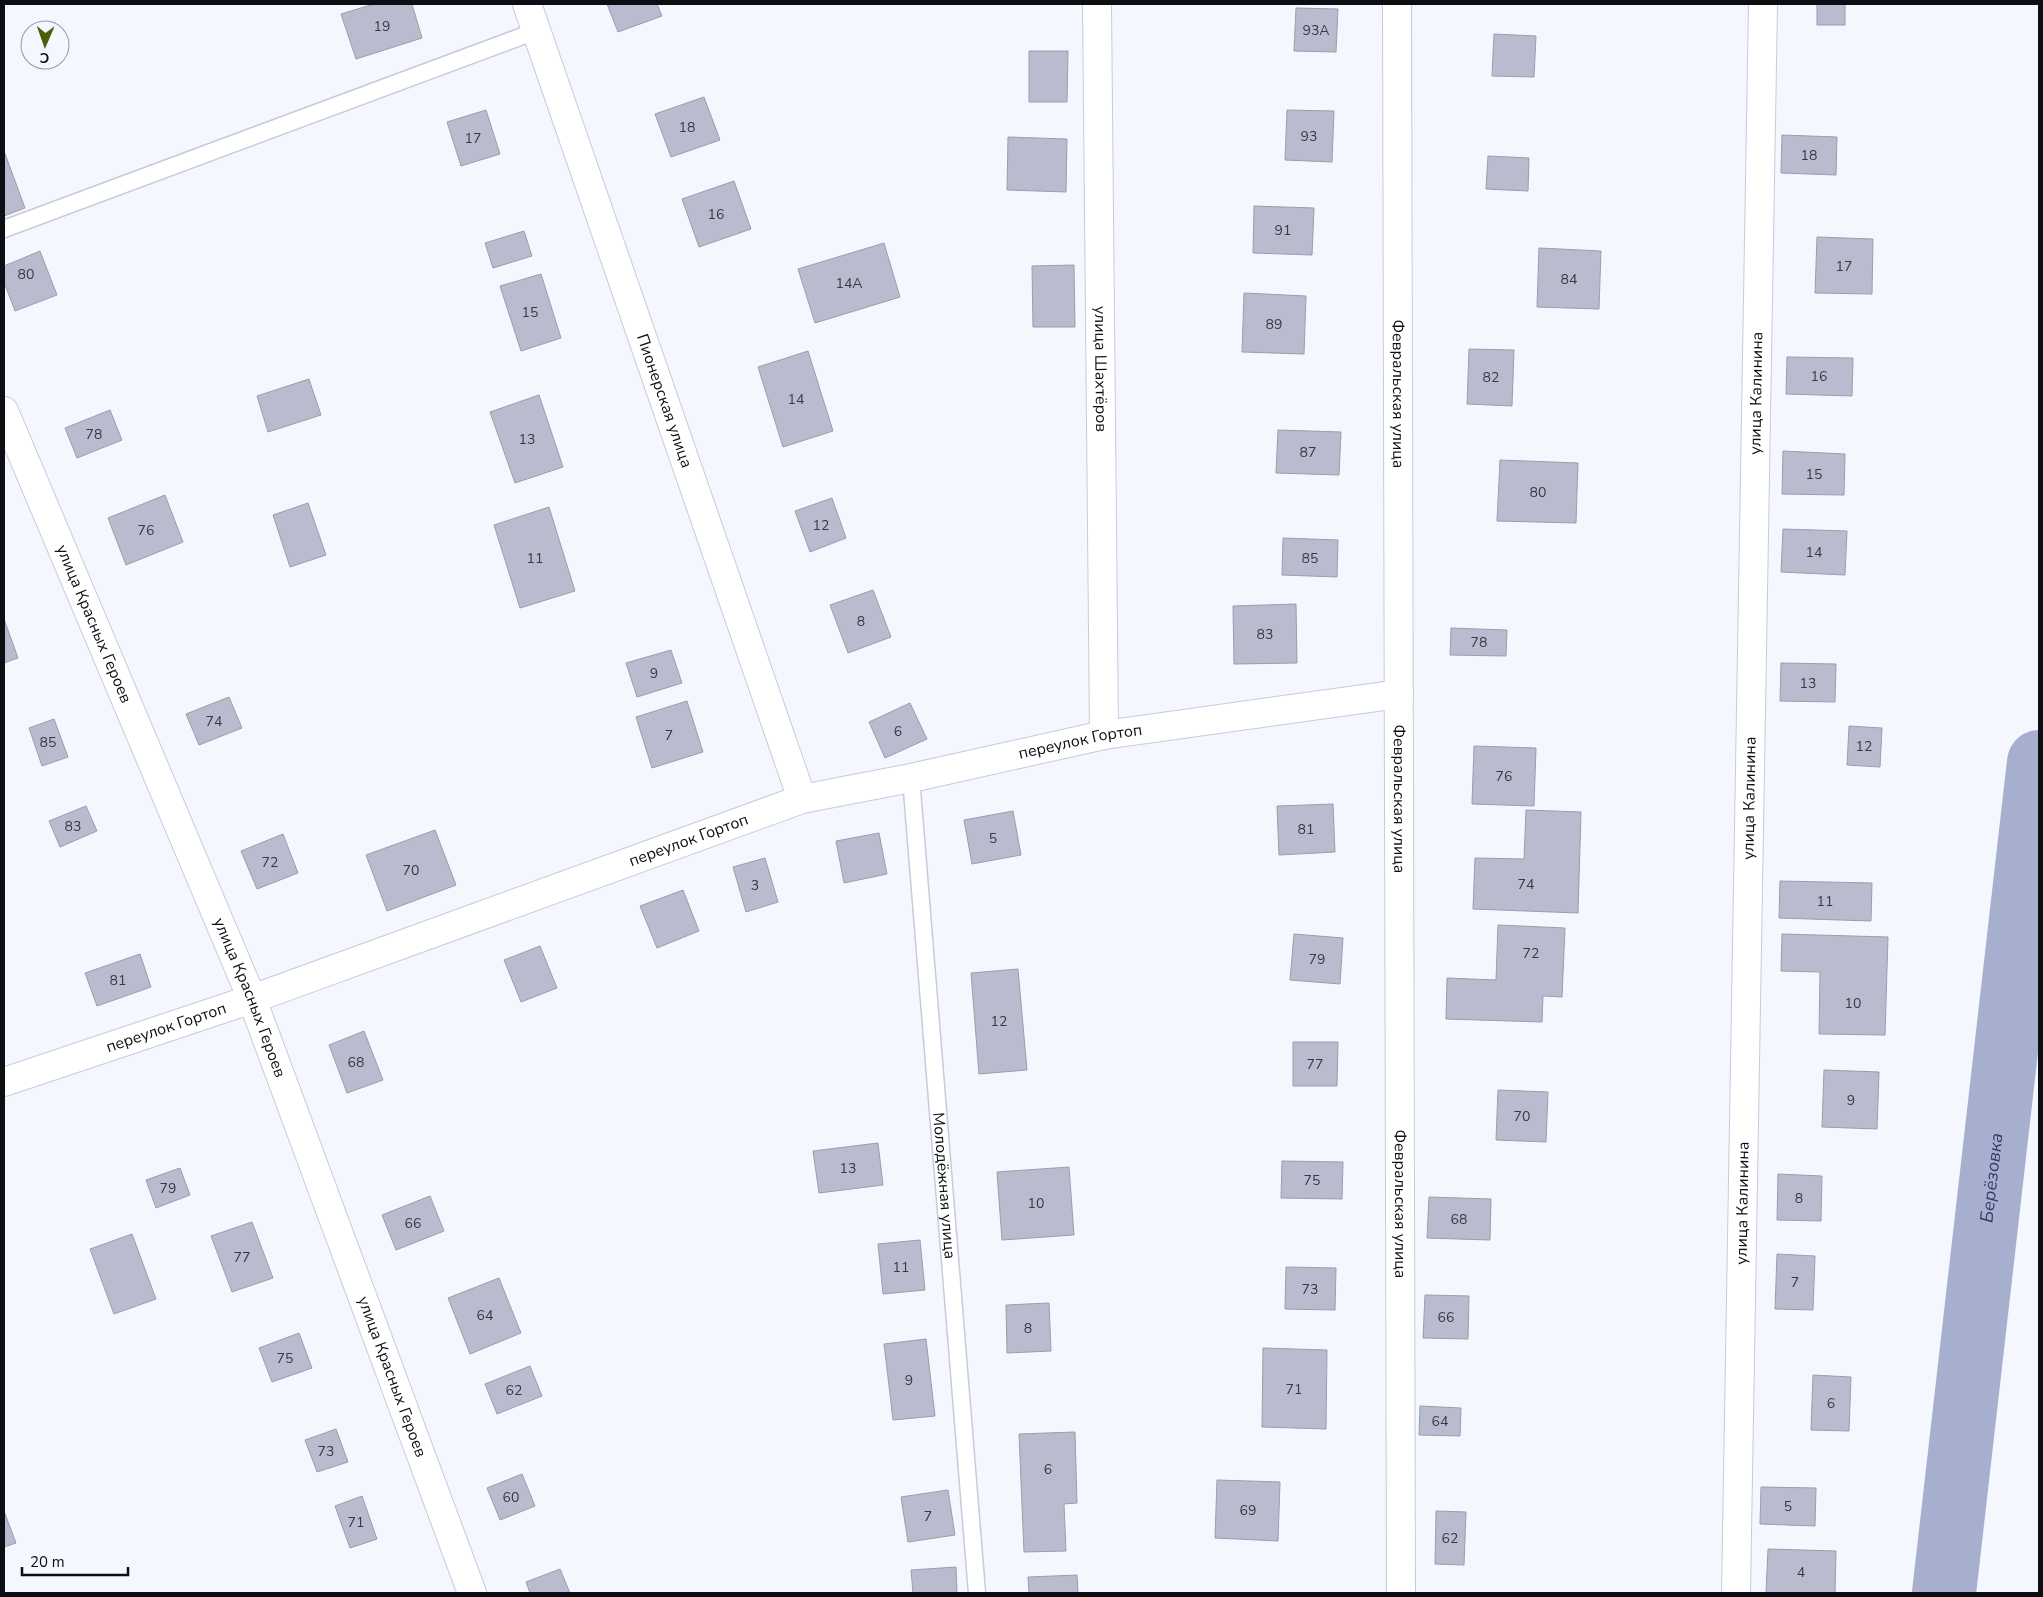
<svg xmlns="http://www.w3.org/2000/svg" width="2043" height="1597" font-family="'Nunito Sans',sans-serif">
<rect width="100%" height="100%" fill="#f5f7fe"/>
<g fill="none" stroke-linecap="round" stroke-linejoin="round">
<path stroke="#a7afcf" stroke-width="64" id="s1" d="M1944,1593L2039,762"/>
</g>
<g fill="#b8bcce" stroke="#999dae">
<polygon points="374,4 412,4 422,38 356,59 341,14"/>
<polygon points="607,4 657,4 662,16 618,32"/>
<rect x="1817" y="4" width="28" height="21"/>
<polygon points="1296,8 1338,9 1336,52 1294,51"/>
<polygon points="1494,34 1536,36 1534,77 1492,76"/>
<polygon points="1029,51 1068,51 1067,102 1029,102"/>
<polygon points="704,97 720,140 671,157 655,114"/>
<polygon points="486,110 500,154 461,166 447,122"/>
<polygon points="1287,110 1334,111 1332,162 1285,160"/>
<polygon points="1782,135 1837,137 1836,175 1781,173"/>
<polygon points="1008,137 1067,139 1066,192 1007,190"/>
<polygon points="4,151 25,208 4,216"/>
<polygon points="1488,156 1529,158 1528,191 1486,189"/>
<polygon points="734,181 751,229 699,247 682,199"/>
<polygon points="1254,206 1314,208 1312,255 1253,253"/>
<polygon points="524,231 532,256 493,268 485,243"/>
<polygon points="1817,237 1873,239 1872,294 1815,293"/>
<polygon points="884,243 900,297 815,323 798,269"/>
<polygon points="1539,248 1601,251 1599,309 1537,307"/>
<polygon points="40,251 57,295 15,311 4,282 4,266"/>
<polygon points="1074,265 1075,327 1033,327 1032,266"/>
<polygon points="541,274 561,338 521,351 500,286"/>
<polygon points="1244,293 1306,296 1304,354 1242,352"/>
<polygon points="1469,349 1514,350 1512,406 1467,404"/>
<polygon points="808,351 833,431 783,447 758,367"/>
<polygon points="1787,357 1853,358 1852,396 1786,394"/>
<polygon points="309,379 321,415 268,432 257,396"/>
<polygon points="539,395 563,467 515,483 490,412"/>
<polygon points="110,410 122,440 77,458 65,428"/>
<polygon points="1278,430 1341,432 1339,475 1276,473"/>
<polygon points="1783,451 1845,454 1844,495 1782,494"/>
<polygon points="1500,460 1578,463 1576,523 1497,521"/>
<polygon points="165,495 183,542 126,565 108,518"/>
<polygon points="832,498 846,538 810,552 795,511"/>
<polygon points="308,503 326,555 290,567 273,515"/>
<polygon points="549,507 575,591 520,608 494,525"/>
<polygon points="1783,529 1847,531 1845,575 1781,572"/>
<polygon points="1283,538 1338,540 1337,577 1282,575"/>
<polygon points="873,590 891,637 848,653 830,605"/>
<polygon points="1296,604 1297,663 1234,664 1233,606"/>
<polygon points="4,619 18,658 4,663"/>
<polygon points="1451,628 1507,630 1506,656 1450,655"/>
<polygon points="671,650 682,683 637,697 626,663"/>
<polygon points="1781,663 1836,664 1835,702 1780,701"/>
<polygon points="229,697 242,728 199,745 186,714"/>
<polygon points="687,701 703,752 652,768 636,717"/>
<polygon points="910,703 927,739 885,758 869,722"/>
<polygon points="54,719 68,757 42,766 29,728"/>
<polygon points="1849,726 1882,728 1880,767 1847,765"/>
<polygon points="1474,746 1536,748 1534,806 1472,804"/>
<polygon points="1333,804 1335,852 1279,855 1277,806"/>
<polygon points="86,806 97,831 60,847 49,821"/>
<polygon points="1526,810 1581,812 1578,913 1473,909 1475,858 1524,859"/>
<polygon points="1013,811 1021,855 972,864 964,820"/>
<polygon points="435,830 456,885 387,911 366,855"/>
<polygon points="879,833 887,874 844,883 836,841"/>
<polygon points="283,834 298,873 257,889 241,851"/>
<polygon points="765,858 778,902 746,912 733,867"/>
<polygon points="1780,881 1872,883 1871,921 1779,918"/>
<polygon points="683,890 699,931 657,948 640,906"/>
<polygon points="1498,925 1565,928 1562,997 1543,996 1542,1022 1446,1019 1447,978 1496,980"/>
<polygon points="1294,934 1343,938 1340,984 1290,980"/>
<polygon points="1782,934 1888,937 1885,1035 1819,1034 1820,972 1781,971"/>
<polygon points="540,946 557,988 521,1002 504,960"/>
<polygon points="140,954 151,987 97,1006 85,973"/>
<polygon points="1018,969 1027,1070 979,1074 971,973"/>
<polygon points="364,1031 383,1080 347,1093 329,1045"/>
<polygon points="1293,1042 1338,1042 1337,1086 1293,1086"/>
<polygon points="1824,1070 1879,1072 1877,1129 1822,1127"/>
<polygon points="1498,1090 1548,1092 1546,1142 1496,1140"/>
<polygon points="878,1143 883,1185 819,1193 813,1151"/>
<polygon points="1282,1161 1343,1162 1342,1199 1281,1198"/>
<polygon points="1069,1167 1074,1235 1002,1240 997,1172"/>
<polygon points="180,1168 190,1195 156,1208 146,1180"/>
<polygon points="1778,1174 1822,1176 1821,1221 1777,1220"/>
<polygon points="430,1196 444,1231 396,1250 382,1215"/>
<polygon points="1429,1197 1491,1199 1490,1240 1427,1238"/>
<polygon points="252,1222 273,1278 232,1292 211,1236"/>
<polygon points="132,1234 156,1299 114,1314 90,1249"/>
<polygon points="920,1240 925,1290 883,1294 878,1244"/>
<polygon points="1777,1254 1815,1256 1813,1310 1775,1309"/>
<polygon points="1286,1267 1336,1268 1335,1310 1285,1309"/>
<polygon points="499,1278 521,1333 470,1354 448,1298"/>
<polygon points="1425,1295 1469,1296 1468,1339 1423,1338"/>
<polygon points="1049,1303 1051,1351 1007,1353 1006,1305"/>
<polygon points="299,1333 312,1368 272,1382 259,1348"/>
<polygon points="926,1339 935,1416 893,1420 884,1344"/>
<polygon points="1263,1348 1327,1350 1326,1429 1262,1427"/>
<polygon points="530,1366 542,1396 497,1414 485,1384"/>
<polygon points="1813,1375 1851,1377 1849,1431 1811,1430"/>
<polygon points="1420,1406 1461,1408 1460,1436 1419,1435"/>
<polygon points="336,1429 348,1462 317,1472 305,1440"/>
<polygon points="1075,1432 1077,1503 1064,1504 1066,1551 1024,1552 1019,1434"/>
<polygon points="522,1474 535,1506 500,1520 487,1488"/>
<polygon points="1217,1480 1280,1482 1278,1541 1215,1538"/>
<polygon points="1761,1487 1816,1488 1815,1526 1760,1524"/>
<polygon points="948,1490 955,1535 908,1542 901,1497"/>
<polygon points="362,1496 377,1539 350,1548 335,1506"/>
<polygon points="4,1511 16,1543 4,1547"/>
<polygon points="1436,1511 1466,1512 1464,1565 1435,1564"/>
<polygon points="1768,1549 1836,1551 1835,1593 1766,1593"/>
<polygon points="956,1567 957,1593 913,1593 911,1570"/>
<polygon points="560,1569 570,1593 530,1593 526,1582"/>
<polygon points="1077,1575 1078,1593 1029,1593 1028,1577"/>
</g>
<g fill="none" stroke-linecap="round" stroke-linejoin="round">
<g stroke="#c6cbdd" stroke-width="19">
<g id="service">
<polyline points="4,229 536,31"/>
<path id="s2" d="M911,778L977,1593"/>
</g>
</g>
<g stroke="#c6cbdd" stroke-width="30">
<g id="minor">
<path id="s3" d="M527,4L802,799"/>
<path id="s4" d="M1097,4L1104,735"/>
<path id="s5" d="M1397,4L1401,1593"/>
<path id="s6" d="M4,1082L252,999L802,799L911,778L1104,735L1399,694"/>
<path id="s7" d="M1736,1593L1763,4"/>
</g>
</g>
<g stroke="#c6cbdd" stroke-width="30">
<g id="secondary">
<path id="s8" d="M4,411L252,999L472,1593"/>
</g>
</g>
<use href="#service" stroke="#fff" stroke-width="16"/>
<use href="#minor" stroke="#fff" stroke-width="28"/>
<use href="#secondary" stroke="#fff" stroke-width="28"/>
</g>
<g text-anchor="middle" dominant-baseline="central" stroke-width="4" stroke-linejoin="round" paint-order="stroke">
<g font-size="14" fill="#373a42">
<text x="382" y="26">19</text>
<text x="1316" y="30">93А</text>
<text x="687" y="127">18</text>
<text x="1309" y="136">93</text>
<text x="473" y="138">17</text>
<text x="1809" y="155">18</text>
<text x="716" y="214">16</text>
<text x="1283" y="230">91</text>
<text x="1844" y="266">17</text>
<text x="26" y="274">80</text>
<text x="1569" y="279">84</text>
<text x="849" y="283">14А</text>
<text x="530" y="312">15</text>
<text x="1274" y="324">89</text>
<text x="1819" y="376">16</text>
<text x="1491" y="377">82</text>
<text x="796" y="399">14</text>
<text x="94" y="434">78</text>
<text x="527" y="439">13</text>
<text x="1308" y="452">87</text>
<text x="1814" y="474">15</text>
<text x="1538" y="492">80</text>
<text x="821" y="525">12</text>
<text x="146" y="530">76</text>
<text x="1814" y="552">14</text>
<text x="535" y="558">11</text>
<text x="1310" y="558">85</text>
<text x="861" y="621">8</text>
<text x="1265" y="634">83</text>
<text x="1479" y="642">78</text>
<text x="654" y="673">9</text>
<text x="1808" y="683">13</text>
<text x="214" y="721">74</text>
<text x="898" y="731">6</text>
<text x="669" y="735">7</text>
<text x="48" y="742">85</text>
<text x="1864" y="746">12</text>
<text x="1504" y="776">76</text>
<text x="73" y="826">83</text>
<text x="1306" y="829">81</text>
<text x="993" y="838">5</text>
<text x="270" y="862">72</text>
<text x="411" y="870">70</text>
<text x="1526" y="884">74</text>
<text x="755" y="885">3</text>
<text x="1825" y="901">11</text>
<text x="1531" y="953">72</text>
<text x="1317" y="959">79</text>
<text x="118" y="980">81</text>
<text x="1853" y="1003">10</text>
<text x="999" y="1021">12</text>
<text x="356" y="1062">68</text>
<text x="1315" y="1064">77</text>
<text x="1851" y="1100">9</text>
<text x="1522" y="1116">70</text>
<text x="848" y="1168">13</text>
<text x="1312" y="1180">75</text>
<text x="168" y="1188">79</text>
<text x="1799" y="1198">8</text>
<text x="1036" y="1203">10</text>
<text x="1459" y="1219">68</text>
<text x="413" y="1223">66</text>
<text x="242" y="1257">77</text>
<text x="901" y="1267">11</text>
<text x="1795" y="1282">7</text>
<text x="1310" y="1289">73</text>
<text x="485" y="1315">64</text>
<text x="1446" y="1317">66</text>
<text x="1028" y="1328">8</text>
<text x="285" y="1358">75</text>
<text x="909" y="1380">9</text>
<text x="1294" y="1389">71</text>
<text x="514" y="1390">62</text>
<text x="1831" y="1403">6</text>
<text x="1440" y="1421">64</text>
<text x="326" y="1451">73</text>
<text x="1048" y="1469">6</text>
<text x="511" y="1497">60</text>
<text x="1788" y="1506">5</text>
<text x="1248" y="1510">69</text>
<text x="928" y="1516">7</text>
<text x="356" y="1522">71</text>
<text x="1450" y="1538">62</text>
<text x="1801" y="1572">4</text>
</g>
<g font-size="16" fill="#0c0e14" stroke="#f5f7fe">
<text stroke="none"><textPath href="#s4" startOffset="365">улица Шахтёров</textPath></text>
<text stroke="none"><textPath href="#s5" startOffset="390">Февральская улица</textPath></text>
<text stroke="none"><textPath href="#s7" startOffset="1200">улица Калинина</textPath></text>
<text stroke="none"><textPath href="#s3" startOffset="420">Пионерская улица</textPath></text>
<text stroke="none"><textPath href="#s8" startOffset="231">улица Красных Героев</textPath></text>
<text stroke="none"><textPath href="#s6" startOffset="1131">переулок Гортоп</textPath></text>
<text stroke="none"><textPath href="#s5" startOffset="795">Февральская улица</textPath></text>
<text stroke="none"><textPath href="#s7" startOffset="795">улица Калинина</textPath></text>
<text stroke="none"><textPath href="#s6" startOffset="726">переулок Гортоп</textPath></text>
<text stroke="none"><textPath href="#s8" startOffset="636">улица Красных Героев</textPath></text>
<text stroke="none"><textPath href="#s6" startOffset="171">переулок Гортоп</textPath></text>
<text stroke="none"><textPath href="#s2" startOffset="409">Молодёжная улица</textPath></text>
<text stroke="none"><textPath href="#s5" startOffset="1200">Февральская улица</textPath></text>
<text stroke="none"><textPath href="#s7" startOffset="390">улица Калинина</textPath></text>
<text stroke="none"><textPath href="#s8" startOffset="1041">улица Красных Героев</textPath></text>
</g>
<g font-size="18" font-style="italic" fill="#333b67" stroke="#f5f7fe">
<text stroke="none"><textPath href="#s1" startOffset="418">Берёзовка</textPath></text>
</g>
</g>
<rect width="2043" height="1597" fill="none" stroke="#0c0e14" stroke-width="10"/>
<g transform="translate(45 45) rotate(182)"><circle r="24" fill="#f5f7fe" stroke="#989aa0"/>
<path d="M0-4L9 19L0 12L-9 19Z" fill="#49600a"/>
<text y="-8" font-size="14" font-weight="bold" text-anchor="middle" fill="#0c0e14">С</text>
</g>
<path d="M22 1567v8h106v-8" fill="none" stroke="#0c0e14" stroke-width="2.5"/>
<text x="30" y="1567" font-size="15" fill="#0c0e14" stroke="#f5f7fe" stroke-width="4" paint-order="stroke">20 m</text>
</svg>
